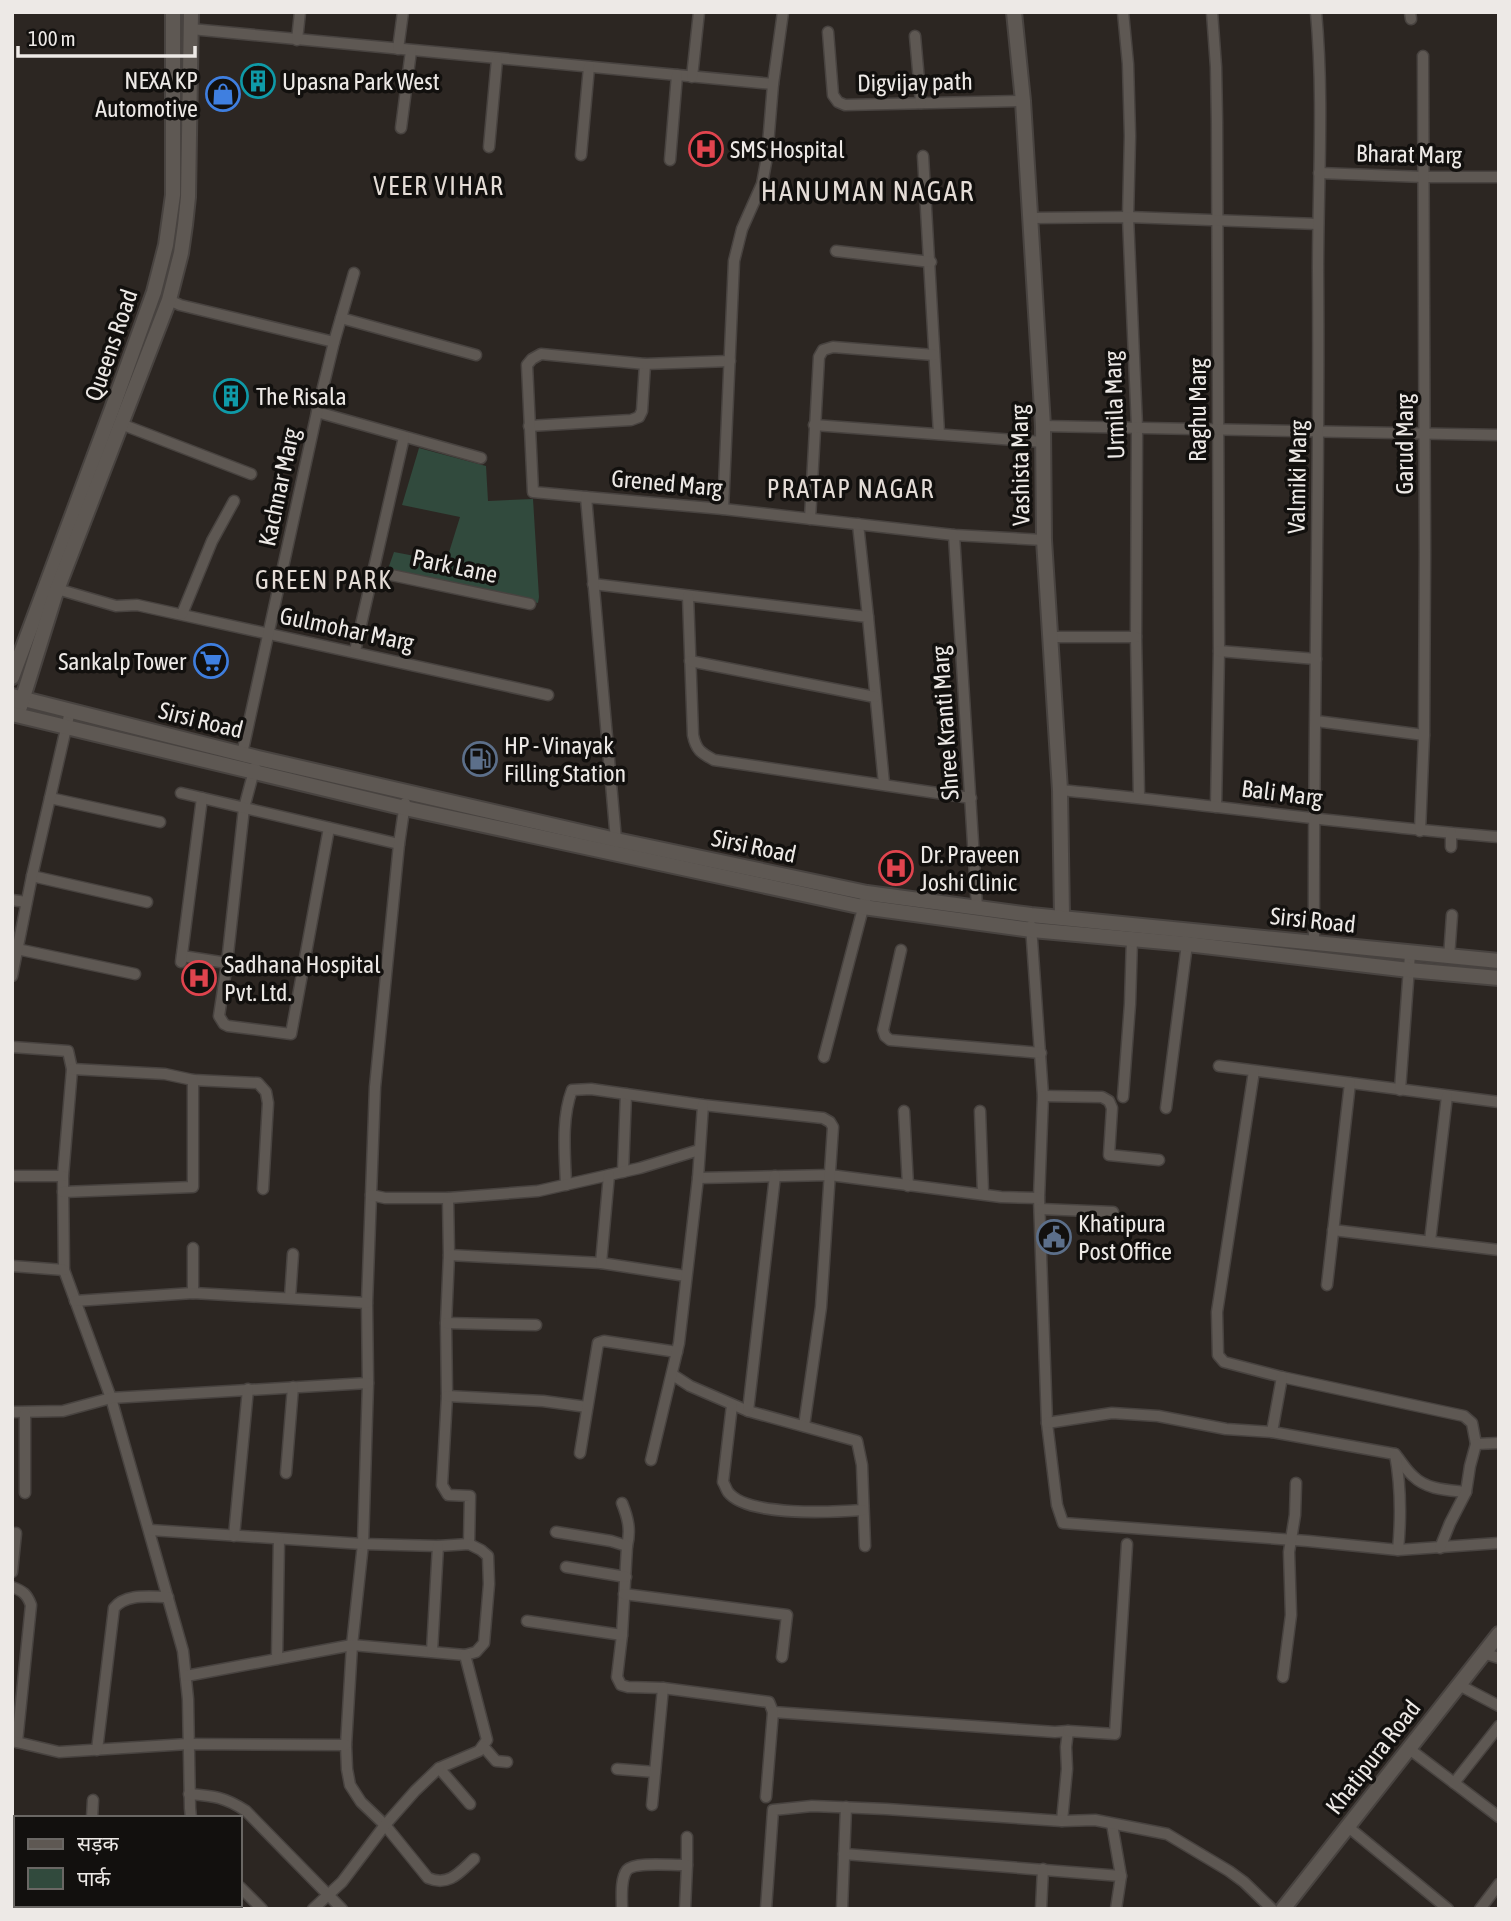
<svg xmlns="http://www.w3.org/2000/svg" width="1511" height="1921" font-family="'Asap Condensed','Noto Sans Devanagari',sans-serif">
<rect width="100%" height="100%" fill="#2c2622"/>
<polygon fill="#314a3d" points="419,448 486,466 488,501 533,499 539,597 538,603 388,569 394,552 446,562 460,517 402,505"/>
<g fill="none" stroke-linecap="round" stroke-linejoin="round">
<g stroke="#484340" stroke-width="13">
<g id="street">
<polyline points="1123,12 1128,64 1130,136 1128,217 1137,427 1136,637 1139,797"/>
<polyline points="1212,12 1216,67 1217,122 1219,651 1216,807"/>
<polyline points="1410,12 1411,19"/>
<polyline points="191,29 773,84"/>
<polyline points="828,32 833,95 838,102 845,105 1023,101"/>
<polyline points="915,36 921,103"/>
<polyline points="297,40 300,12"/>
<polyline points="398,49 403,12"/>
<polyline points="692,77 699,12"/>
<polyline points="401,128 411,51"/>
<polyline points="489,147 497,59"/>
<polyline points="581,155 589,67"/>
<polyline points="923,156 939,434"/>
<polyline points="670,160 677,75"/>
<polyline points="1319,173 1424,177 1499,177"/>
<polyline points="1031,218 1128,217 1318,224"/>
<polyline points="836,251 931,262"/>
<polyline points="169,300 180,305 334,342"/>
<polyline points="341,318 476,355"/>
<polyline points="317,412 481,458"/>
<polyline points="121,424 251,474"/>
<polyline points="814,425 1043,442"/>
<polyline points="529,426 631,420 639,417 642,411 645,364"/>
<polyline points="1043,426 1499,435"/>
<polyline points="586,497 533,492 527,365 532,359 541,354 645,364 730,361"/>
<polyline points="723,509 734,261 742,229 762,184 767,157 773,84 783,12"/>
<polyline points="810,519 819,357 823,350 833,347 934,355"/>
<polyline points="858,524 868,617"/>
<polyline points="954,535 977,908"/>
<polyline points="372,571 530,604"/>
<polyline points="593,584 868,617 884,784"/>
<polyline points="57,589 116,606 137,605 548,695"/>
<path d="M688,596L693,735C696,750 701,753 714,760L971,798"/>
<polyline points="182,614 212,541 234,501"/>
<polyline points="1050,637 1136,637"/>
<polyline points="355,651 404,437"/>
<polyline points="1219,651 1316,659"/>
<polyline points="690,661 875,697"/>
<polyline points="1316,721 1424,735"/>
<polyline points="242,754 317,412 334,342 354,273"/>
<polyline points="255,767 244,808 227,963 219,1016 224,1024 228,1026 291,1034 329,828"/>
<path d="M1060,790C1206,804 1352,825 1499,837"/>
<polyline points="181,793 399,844"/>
<polyline points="50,798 160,822"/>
<path d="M405,803L399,844L375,1087L367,1303L368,1383L363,1544L352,1645L346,1745L347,1769L350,1785L361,1802L385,1825L428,1878C449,1887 460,1872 474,1859"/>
<polyline points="1420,831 1424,735 1425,554 1423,56"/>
<polyline points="1451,833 1451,847"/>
<polyline points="616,840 586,497 723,509 954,535 1044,540"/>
<polyline points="32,876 147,902"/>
<polyline points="12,900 26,902"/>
<polyline points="1031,926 1043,1096 1039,1198 1047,1423 1057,1505 1063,1523 1308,1541 1398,1550 1499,1543"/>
<path d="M1314,943C1313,719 1320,495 1318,271C1318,185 1324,98 1316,12"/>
<polyline points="17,949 135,974"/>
<polyline points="901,950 883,1030 885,1036 890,1040 1041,1053"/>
<polyline points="182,956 227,963"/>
<polyline points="1449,957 1452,915"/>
<polyline points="181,962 202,798"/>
<polyline points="12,976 32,876 70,711"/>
<polyline points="12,1047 68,1051 72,1069 63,1176 64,1270 111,1398 183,1651 188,1699 190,1808 191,1818"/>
<polyline points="824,1057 867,893"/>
<polyline points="1219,1066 1499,1102"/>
<polyline points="1254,1071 1217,1312 1218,1355 1224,1362 1282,1377 1464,1416 1472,1423 1476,1444 1499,1443"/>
<polyline points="193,1080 258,1083 266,1092 268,1103 263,1189"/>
<polyline points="1400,1090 1410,954"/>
<polyline points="1043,1096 1102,1097 1109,1101 1112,1108 1109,1155 1159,1160"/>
<polyline points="1123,1097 1130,1004 1132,939"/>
<polyline points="1166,1108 1187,944"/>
<polyline points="904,1111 908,1186"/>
<polyline points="980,1111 983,1193"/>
<polyline points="623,1172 626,1094"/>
<polyline points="12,1176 63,1176"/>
<polyline points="698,1178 830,1175 1001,1197 1039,1198"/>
<path d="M566,1185C565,1155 561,1119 572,1090L591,1089L703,1105L823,1118L830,1122L833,1127L821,1307L804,1426"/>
<polyline points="63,1192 193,1187 193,1080 165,1074 72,1069"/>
<polyline points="371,1195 385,1198 448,1198 538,1191 640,1168 699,1150"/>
<polyline points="448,1198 449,1255 446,1323 447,1396 442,1485 448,1495 470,1496 469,1544"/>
<polyline points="1040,1209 1113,1212"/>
<polyline points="1333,1230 1499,1250"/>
<polyline points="1430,1241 1447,1096"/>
<polyline points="193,1248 193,1293"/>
<polyline points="449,1255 601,1263 686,1276"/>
<polyline points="601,1263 609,1175"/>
<polyline points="12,1266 64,1270"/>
<polyline points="1327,1285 1350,1083"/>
<polyline points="290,1298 293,1254"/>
<polyline points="75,1301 193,1293 367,1303"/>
<polyline points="446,1323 536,1325"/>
<polyline points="673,1375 690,1386 748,1411 857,1441 862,1465 865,1546"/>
<polyline points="447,1396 543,1401 587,1407"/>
<path d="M732,1405L723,1482C725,1485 726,1489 728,1492C747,1517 835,1512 863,1510"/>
<polyline points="748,1411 775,1176"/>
<polyline points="12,1412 63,1411 111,1398 368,1383"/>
<polyline points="25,1413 25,1493"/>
<path d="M1047,1423L1112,1413L1158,1416L1226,1429L1272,1432L1395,1454C1401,1461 1406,1470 1413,1476C1427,1490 1448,1490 1466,1492"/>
<polyline points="1272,1432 1282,1377"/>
<polyline points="580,1453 598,1343 604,1341 677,1352"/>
<path d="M1395,1454C1401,1486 1401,1519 1398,1550"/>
<polyline points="651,1460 679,1343 698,1178 703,1105"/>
<polyline points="286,1473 293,1387"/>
<path d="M622,1503C628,1518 631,1530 627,1546"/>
<polyline points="150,1530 363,1544 438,1546 469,1544 481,1550 488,1556 489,1584 484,1643 476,1652 465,1655 352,1645 186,1676"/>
<polyline points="556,1532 611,1541 627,1546 622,1635 617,1677 621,1685 628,1687 663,1688 769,1702 773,1712 1055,1732 1068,1731 1066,1747 1067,1769 1062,1821"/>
<polyline points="234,1536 248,1389"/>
<polyline points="1440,1548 1450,1523 1466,1492 1470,1466 1476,1444"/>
<polyline points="566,1567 626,1577"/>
<polyline points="12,1572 16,1533"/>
<path d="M12,1587C23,1591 27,1594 31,1605L17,1742"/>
<polyline points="624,1594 787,1615 782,1657"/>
<polyline points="527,1621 622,1635"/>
<polyline points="432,1651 438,1546"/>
<polyline points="1483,1653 1499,1658"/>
<polyline points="465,1655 487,1740 479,1751 439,1768 470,1804"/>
<polyline points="277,1659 279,1539"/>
<polyline points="1283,1677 1291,1615 1289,1552 1295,1515 1296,1483"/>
<polyline points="1459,1685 1499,1706"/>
<polyline points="1068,1731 1115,1734 1127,1544"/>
<polyline points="12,1741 59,1752 188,1744 346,1745"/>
<polyline points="483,1746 496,1761 507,1762"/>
<polyline points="1408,1748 1499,1817"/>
<path d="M97,1750L114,1608C126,1593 150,1597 168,1597"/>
<polyline points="617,1769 655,1772"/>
<polyline points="1454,1783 1499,1726"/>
<path d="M189,1794C214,1796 225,1797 246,1811L342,1909"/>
<polyline points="766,1797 773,1712"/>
<polyline points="652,1805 663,1688"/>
<polyline points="92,1818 93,1800"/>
<polyline points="1112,1824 1121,1876 1116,1909"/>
<polyline points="1347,1826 1448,1909"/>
<polyline points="12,1835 16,1835"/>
<polyline points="844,1854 1121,1876"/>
<polyline points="687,1865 687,1837"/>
<polyline points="240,1887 262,1909"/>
<polyline points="12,1907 31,1909"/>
<polyline points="140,1909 144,1905"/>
<polyline points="313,1909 342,1882 385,1825 415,1791 439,1768"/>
<path d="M622,1909C622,1898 620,1879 627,1870C636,1861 674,1866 687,1865L685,1909"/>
<polyline points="766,1909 773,1810 812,1806 886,1809 1062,1821 1095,1820 1167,1834 1229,1871 1244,1882 1272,1909"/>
<polyline points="842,1909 846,1807"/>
<polyline points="1041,1909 1043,1869"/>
<polyline points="1480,1909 1499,1884"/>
</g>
</g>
<g stroke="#484340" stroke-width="18">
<g id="secondary">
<polyline points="1014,12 1023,101 1043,426 1044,540 1060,790 1062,917"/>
<polyline points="12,677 112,409 154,292 166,245 173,195 173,12"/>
<polyline points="12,696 258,758 616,840 867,893 1031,915 1499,961"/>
<polyline points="20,707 55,595 169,300 181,253 185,225 188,197 191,12"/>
<polyline points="12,714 405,808 863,907 1032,930 1187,944 1409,970 1499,978"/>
<polyline points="1283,1909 1499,1634"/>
</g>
</g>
<use href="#street" stroke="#5e5853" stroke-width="10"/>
<use href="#secondary" stroke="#5e5853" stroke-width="14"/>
</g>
<defs>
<g id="building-ring" transform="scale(1.75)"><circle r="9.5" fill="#12100e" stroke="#0f9aa8" stroke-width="1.5"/><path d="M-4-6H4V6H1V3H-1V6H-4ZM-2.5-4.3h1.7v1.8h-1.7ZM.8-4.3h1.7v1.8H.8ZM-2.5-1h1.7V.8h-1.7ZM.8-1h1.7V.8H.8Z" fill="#0f9aa8"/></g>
<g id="shop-ring" transform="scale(1.75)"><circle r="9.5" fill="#12100e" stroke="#3f7fe0" stroke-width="1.5"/><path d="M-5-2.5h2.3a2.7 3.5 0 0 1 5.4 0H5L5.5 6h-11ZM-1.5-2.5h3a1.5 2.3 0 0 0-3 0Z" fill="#3f7fe0"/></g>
<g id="hospital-ring" transform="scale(1.75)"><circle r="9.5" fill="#12100e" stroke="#e0444e" stroke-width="1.5"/><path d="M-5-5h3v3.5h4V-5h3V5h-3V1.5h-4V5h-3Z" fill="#e0444e"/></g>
<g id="supermarket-ring" transform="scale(1.75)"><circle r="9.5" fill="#12100e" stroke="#3f7fe0" stroke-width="1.5"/><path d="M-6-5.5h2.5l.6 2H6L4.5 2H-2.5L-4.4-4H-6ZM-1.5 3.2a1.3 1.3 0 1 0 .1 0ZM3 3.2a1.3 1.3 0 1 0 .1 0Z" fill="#3f7fe0"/></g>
<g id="fuel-ring" transform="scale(1.75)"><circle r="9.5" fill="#12100e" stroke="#5c6f8a" stroke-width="1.5"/><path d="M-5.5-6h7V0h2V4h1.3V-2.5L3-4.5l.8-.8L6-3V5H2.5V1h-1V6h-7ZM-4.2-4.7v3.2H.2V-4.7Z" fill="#5c6f8a"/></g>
<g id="civic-ring" transform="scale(1.75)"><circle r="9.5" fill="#12100e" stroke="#5c6f8a" stroke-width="1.5"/><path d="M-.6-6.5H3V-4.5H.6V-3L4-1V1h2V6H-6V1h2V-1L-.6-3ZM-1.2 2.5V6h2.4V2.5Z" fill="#5c6f8a"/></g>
</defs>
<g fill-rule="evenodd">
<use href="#building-ring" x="258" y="81"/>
<use href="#shop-ring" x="223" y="94"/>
<use href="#hospital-ring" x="706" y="149"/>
<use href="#building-ring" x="231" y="396"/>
<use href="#supermarket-ring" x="211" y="661"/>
<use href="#fuel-ring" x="480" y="759"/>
<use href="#hospital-ring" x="896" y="868"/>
<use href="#hospital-ring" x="199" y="978"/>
<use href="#civic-ring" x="1054" y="1237"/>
</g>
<g text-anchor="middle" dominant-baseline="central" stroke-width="7" stroke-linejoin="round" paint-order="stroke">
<g font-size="24" fill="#ede9e6" stroke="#12100e" text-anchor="start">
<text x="198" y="80" text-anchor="end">NEXA KP<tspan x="198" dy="28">Automotive</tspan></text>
<text x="282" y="81">Upasna Park West</text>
<text x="730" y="149">SMS Hospital</text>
<text x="256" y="396">The Risala</text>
<text x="186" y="661" text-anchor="end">Sankalp Tower</text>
<text x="504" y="745">HP - Vinayak<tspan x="504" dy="28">Filling Station</tspan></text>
<text x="920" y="854">Dr. Praveen<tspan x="920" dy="28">Joshi Clinic</tspan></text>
<text x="224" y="964">Sadhana Hospital<tspan x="224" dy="28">Pvt. Ltd.</tspan></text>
<text x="1078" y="1223">Khatipura<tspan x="1078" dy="28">Post Office</tspan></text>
</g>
<g font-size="24" fill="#ede9e6" stroke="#12100e">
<text transform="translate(915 82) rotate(-1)">Digvijay path</text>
<text transform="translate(1409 154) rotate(1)">Bharat Marg</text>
<text transform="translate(111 345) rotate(-71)">Queens Road</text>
<text transform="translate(1114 405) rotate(-92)">Urmila Marg</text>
<text transform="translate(1197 410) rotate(-90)">Raghu Marg</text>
<text transform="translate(1404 444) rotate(-90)">Garud Marg</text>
<text transform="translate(1020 465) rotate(-91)">Vashista Marg</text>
<text transform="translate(1297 477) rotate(-89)">Valmiki Marg</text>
<text transform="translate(667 483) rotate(5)">Grened Marg</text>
<text transform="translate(279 487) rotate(-78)">Kachnar Marg</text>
<text transform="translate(455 566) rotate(12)">Park Lane</text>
<text transform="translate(347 629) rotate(12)">Gulmohar Marg</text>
<text transform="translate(201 720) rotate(14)">Sirsi Road</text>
<text transform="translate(945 723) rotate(-94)">Shree Kranti Marg</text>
<text transform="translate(1282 793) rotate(7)">Bali Marg</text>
<text transform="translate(754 846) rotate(12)">Sirsi Road</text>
<text transform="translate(1313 920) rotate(6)">Sirsi Road</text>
<text transform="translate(1373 1757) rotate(-52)">Khatipura Road</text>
</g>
<g font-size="26" letter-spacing="2" fill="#e4dcd6" stroke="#12100e">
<text x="439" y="186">VEER VIHAR</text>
<text x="851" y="489">PRATAP NAGAR</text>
<text x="324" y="580">GREEN PARK</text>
</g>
<g font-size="28" letter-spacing="2" fill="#e4dcd6" stroke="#12100e">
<text x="868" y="191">HANUMAN NAGAR</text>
</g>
</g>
<rect width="1511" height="1921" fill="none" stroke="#ede9e6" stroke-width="28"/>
<rect x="14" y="1816" width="228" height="91" fill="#12100e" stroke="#6a6764" stroke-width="2"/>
<rect x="28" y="1839" width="35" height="10" fill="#5e5853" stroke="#6a6764" stroke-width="2"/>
<text x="77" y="1851" font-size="21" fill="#ede9e6">सड़क</text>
<rect x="28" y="1868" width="35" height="21" fill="#314a3d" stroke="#6a6764" stroke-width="2"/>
<text x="77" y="1886" font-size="21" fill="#ede9e6">पार्क</text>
<path d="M18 46v10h177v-10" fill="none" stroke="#ede9e6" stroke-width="3.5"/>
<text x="28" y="46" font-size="21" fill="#ede9e6" stroke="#12100e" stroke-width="5" paint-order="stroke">100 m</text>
</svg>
